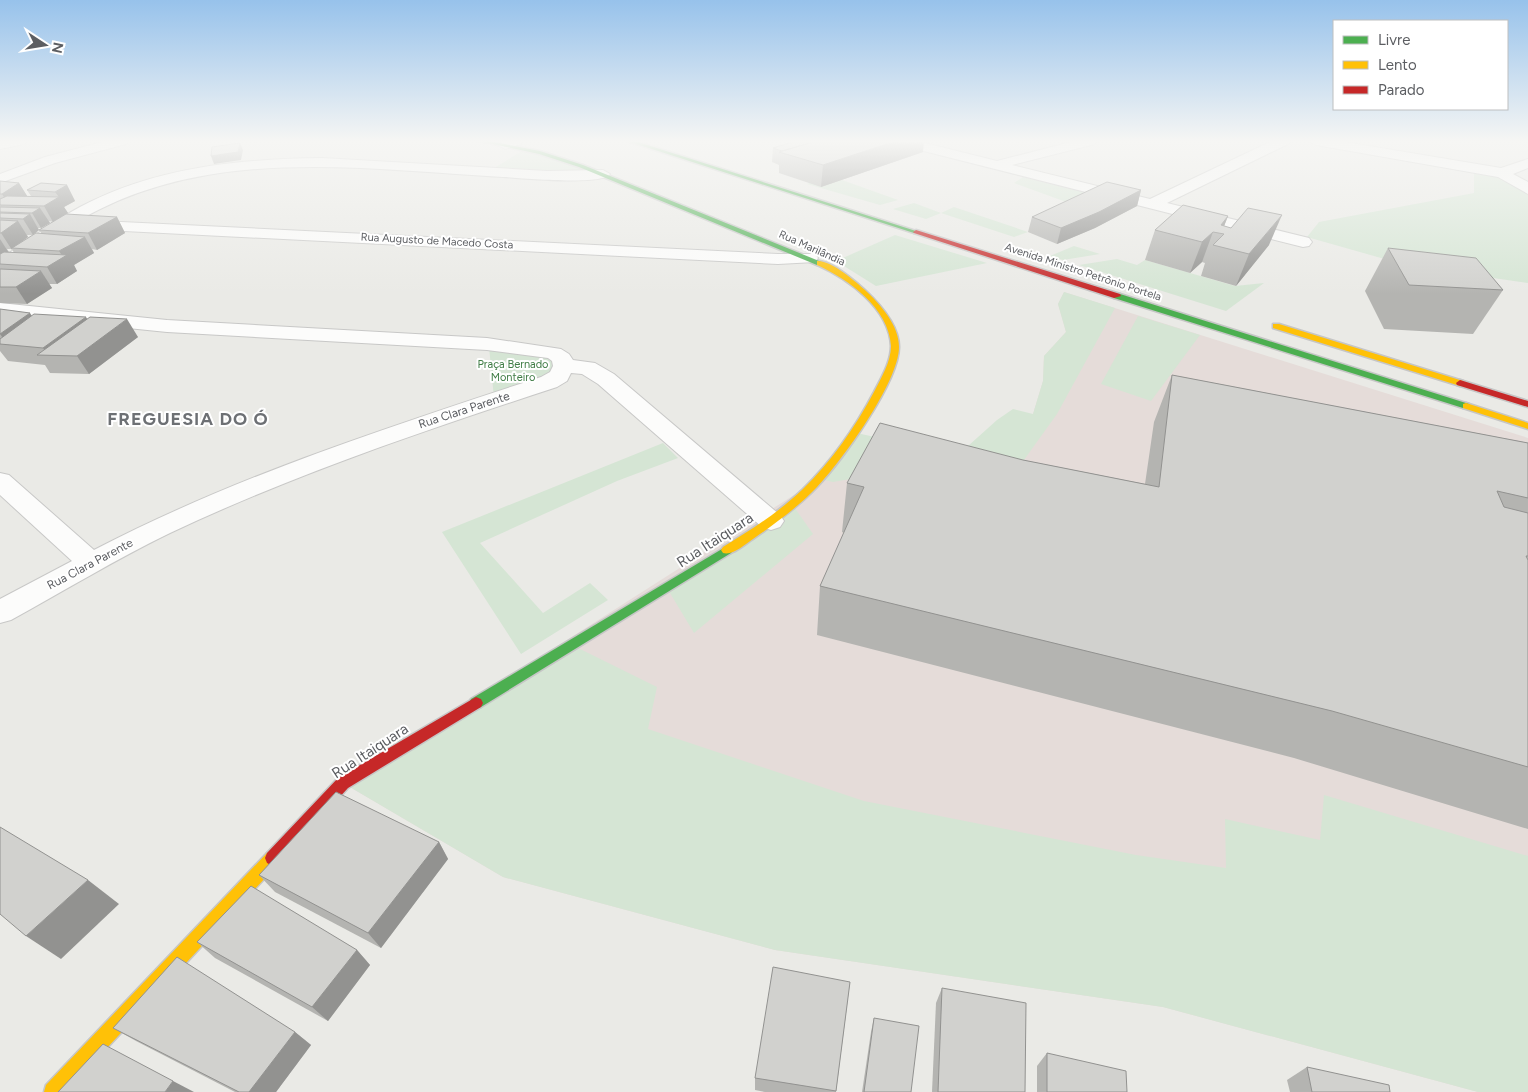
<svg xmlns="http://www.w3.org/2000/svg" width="1528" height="1092" font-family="Figtree,sans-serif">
<rect width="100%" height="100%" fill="#eaeae6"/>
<polygon fill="#e5dcd9" points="1064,292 1528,438 1528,1092 1478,1092 1163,1007 775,950 503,877 343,783 819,479 856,478 982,491 1033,414 1043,381 1044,356 1066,332 1058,304"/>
<g fill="#d5e5d4">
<polygon points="525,149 603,174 488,172"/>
<polygon points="1474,168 1502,173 1528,189 1528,283 1431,269 1381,258 1307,237 1319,222 1474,193"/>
<polygon points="828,175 898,200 880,205 807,184"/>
<polygon points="1023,177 1102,197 1080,207 1014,183"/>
<polygon points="914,203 941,213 954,207 1028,232 1014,237 941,213 926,219 893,209"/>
<polygon points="895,235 987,263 876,286 836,261"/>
<polygon points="1074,246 1100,254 1063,260 1050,256"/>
<polygon points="1117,259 1137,265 1145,260 1235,286 1264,283 1226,311 1079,265"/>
<polygon points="1064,292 1115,308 1057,414 998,496 856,478 833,482 819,479 852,432 958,455 997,420 1013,409 1033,414 1043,381 1044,356 1066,332 1058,304"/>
<polygon points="1138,316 1200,335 1151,401 1101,384"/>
<polygon points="489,347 550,354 556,373 494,398"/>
<polygon points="663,443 678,458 617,481 480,543 543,613 590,583 608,600 521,654 442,532"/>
<polygon points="792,504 813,534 694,633 667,588"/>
<polygon points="572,645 657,687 648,729 864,801 1136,855 1226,868 1225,819 1320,840 1324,795 1528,856 1528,1092 1478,1092 1163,1007 775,950 503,877 343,783"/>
</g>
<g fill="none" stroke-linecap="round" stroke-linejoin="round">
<g stroke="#c8c8c7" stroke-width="2">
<g id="street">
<polygon points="0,141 26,141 24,144 0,149"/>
<polygon points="106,141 128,141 126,144 55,163 0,183 0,174 45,157"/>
<polygon points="503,141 523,141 521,144 505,149 498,145"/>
<polygon points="894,141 917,141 997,161 1075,141 1097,141 1095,144 1012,165 1150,199 1272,141 1290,141 1288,144 1167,203 1309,238 1312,242 1309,246 1303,247 896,144"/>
<polygon points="1309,141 1339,141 1501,168 1528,159 1528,168 1513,174 1528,182 1528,194 1498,177 1316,145"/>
<path d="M322,158L547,171L603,170L610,174C602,186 520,178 503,177C362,169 208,145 80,220L778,254H815L818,258L815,262L778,264L85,229L79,227L77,224L79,221L15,265L0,272V259C27,242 52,222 80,207C155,167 239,159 322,158Z"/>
<path d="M0,303L167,320L487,338L561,349L569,354L573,360L595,363L614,374L780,515L784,521L780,527L771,530L762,527L598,384L582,374L571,373L567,381L557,387C426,430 295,474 170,533C116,559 64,591 11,620L0,623V599L72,561L0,495V473L9,475L94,550C236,476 389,427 541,377L550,372L553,366L552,361L548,358L487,350L167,332L0,315Z"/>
</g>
</g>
<g stroke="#c6c6c6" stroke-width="3">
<g id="fast">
<polygon points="479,141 489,141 540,151 583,165 824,263 817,265 579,167 539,154"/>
<polygon points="627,141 635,141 919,232 914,233"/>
<polygon points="1114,294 1120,294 1469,404 1471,406 1469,408 1463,408 1114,298"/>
<polygon points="727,546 731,547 733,550 731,553 481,707 476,709 471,707 469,703 471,699"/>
</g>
</g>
<g stroke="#c6c6c6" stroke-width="3">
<g id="slow">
<path d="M817,261C831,260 855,281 865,290C880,304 899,325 899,347C899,382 841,462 817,487C798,507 776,523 753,539C745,544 733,556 723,553L721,550L723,547C751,530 779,512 803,489C831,462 856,426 874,392C881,378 891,362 891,346C889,308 848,279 817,265Z"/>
<polygon points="1273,324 1279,324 1463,381 1464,383 1460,386 1457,385 1273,328"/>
<polygon points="1466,403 1528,423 1528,429 1463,408 1463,404"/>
<polygon points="273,850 279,853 281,858 279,863 66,1092 44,1092 46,1085 267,853"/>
</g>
</g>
<g stroke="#c6c6c6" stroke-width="3">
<g id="jam">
<polygon points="916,230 1120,294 1121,296 1114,298 914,233 913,232"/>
<polygon points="1460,380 1528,401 1528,407 1457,385 1456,383"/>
<polygon points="476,697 481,699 483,703 481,707 348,788 279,863 273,866 267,863 265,858 267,853 338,778"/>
</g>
</g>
<use href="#street" fill="#fcfcfb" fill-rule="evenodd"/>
<use href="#fast" fill="#4caf50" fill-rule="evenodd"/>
<use href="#slow" fill="#ffc107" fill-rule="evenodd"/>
<use href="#jam" fill="#c62828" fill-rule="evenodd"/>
</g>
<g fill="#b4b4b1" fill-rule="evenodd">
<polygon points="773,148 923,152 821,187 779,173 779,165 772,162"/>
<path d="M0,181L19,183L27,196H31L27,190L67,185L75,201L64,207L68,213L53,222L49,221L50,223L41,228H38L39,230L33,235H27L28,237L21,243L42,234L39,230L117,217L125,233L97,250L92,249L94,253L74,265L77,271L57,284H49L52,288L27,304L0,303ZM7,249H12L14,253L9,252Z"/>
<polygon points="1141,190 1137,206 1095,228 1057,244 1028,232 1032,217"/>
<polygon points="1228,216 1224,226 1269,245 1236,286 1201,276 1205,263 1202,262 1190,273 1145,260 1155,230"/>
<polygon points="1388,248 1503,290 1473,334 1384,329 1365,291"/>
<polygon points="0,309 32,316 88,319 138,337 89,374 50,373 45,365 8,361 0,351"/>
<polygon points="1172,375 1528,443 1528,829 1294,758 817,635 820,586 844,533 842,532 847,483 1023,460 1145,484 1154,422"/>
<polygon points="439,842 448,859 381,948 275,892 259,875"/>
<polygon points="197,942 357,950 370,965 328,1021 215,958"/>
<polygon points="850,982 836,1092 765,1092 755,1090 755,1078"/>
<polygon points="942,988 1025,1092 932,1092 936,1003"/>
<polygon points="874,1018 911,1092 862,1092 871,1032"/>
<polygon points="113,1028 295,1032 311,1045 276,1092 235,1092 136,1041"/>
<polygon points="1047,1053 1127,1092 1037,1092 1037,1066"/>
<polygon points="1307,1067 1390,1092 1290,1092 1287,1080"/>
</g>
<g fill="#929290">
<polygon points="896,141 924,141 923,152 821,187 823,165"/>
<polygon points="240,143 243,150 241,160 214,164 211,156"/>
<polygon points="19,183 29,199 9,205 2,194"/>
<polygon points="67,185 75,201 64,207 68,213 53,222 44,206 59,197 55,192"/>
<polygon points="1141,190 1137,206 1095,228 1057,244 1061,228"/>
<polygon points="40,208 50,223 41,228 32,213"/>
<polygon points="30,214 39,230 33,235 23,219"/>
<polygon points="1282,215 1269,245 1236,286 1249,254"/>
<polygon points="1228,216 1221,234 1221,225"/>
<polygon points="117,217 125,233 97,250 88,233"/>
<polygon points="18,221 28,237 13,248 12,248 12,250 1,233"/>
<polygon points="1213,232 1202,262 1190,273 1202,242"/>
<polygon points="85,237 94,253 74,265 77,271 57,284 47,267 63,257 59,251"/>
<polygon points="0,239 9,253 0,258"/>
<polygon points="41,271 52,288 27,304 16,287"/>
<polygon points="30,313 41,330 8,345 0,334"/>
<polygon points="86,317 97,334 48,355 43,348"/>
<polygon points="127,319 138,337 89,374 77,356"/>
<polygon points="439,842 448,859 381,948 368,933"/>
<polygon points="88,880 119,904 61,959 26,936"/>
<polygon points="357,950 370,965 328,1021 312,1007"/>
<polygon points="295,1032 311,1045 276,1092 249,1092"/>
<polygon points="173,1081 194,1092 165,1092"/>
</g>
<g fill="#d1d1ce" stroke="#929290">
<polygon points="796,141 817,141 782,151 773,148"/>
<polygon points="817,141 896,141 823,165 779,152"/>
<polygon points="240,143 238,152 211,156 212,147"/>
<polygon points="0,181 19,183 2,194 0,194"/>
<polygon points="1107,182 1141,190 1099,212 1061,228 1032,217"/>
<polygon points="41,183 67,185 55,192 27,190"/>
<polygon points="7,196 59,197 44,206 0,205 0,199"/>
<polygon points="1183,205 1228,216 1221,225 1231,228 1248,208 1282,215 1249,254 1213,245 1224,234 1213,232 1202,242 1155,230"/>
<polygon points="0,207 40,208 32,213 0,212"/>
<polygon points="0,213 30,214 23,219 0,218"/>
<polygon points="66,214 117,217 88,233 39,230"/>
<polygon points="0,220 18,221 1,233 0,233"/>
<polygon points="36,233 85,237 59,251 12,248"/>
<polygon points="1388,248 1476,258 1503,290 1409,285"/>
<polygon points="4,252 67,255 47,267 0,264 0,254"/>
<polygon points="0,269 1,269 41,271 16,287 0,287"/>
<polygon points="0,309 30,313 0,334"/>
<polygon points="34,314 86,317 43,348 0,344 0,339"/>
<polygon points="90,317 127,319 77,356 37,355"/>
<polygon points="1172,375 1528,443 1528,498 1497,491 1504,507 1528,513 1528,556 1526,556 1528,560 1528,767 1332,711 820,586 864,487 847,483 880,423 1023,460 1159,487"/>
<polygon points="336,792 439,842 368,933 259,875"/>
<polygon points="0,827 88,880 26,936 0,914"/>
<polygon points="251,886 357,950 312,1007 197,942"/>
<polygon points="177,957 295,1032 249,1092 239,1092 113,1028"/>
<polygon points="773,967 850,982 836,1091 755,1078"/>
<polygon points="942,988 1026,1003 1025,1092 938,1092"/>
<polygon points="874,1018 919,1026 911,1092 864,1092"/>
<polygon points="103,1044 173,1081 165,1092 58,1092"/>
<polygon points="1047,1053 1126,1071 1127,1092 1047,1092"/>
<polygon points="1307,1067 1389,1085 1390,1092 1312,1092"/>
</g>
<linearGradient id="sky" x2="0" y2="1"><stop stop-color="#97c2eb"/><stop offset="0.48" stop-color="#f6f6f4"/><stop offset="1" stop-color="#f6f6f4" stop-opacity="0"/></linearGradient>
<rect width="1528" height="294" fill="url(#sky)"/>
<g text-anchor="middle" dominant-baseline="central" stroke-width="4" stroke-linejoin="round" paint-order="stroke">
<g font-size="11" fill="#5c5e62" stroke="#fff">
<text transform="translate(437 241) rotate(3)">Rua Augusto de Macedo Costa</text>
<text transform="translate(812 248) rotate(24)">Rua Marilândia</text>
<text transform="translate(1083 272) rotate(18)">Avenida Ministro Petrônio Portela</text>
</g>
<g font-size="11" fill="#407d46" stroke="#fff">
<text x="513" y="364">Praça Bernado<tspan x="513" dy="13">Monteiro</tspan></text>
</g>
<g font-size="12" fill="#5c5e62" stroke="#fff">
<text transform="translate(464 410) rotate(-18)">Rua Clara Parente</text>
<text transform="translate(90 564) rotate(-28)">Rua Clara Parente</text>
</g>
<g font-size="15" fill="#5c5e62" stroke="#fff">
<text transform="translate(715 540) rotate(-33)">Rua Itaiquara</text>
<text transform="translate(370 751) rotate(-33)">Rua Itaiquara</text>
</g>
<g font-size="18" font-weight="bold" letter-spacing="1" fill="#6d7074" stroke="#fff">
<text x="188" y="419">FREGUESIA DO Ó</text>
</g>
</g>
<rect x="1333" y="20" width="175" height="90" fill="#ffffff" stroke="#bebfc0"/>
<rect x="1343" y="36" width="25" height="8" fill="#4caf50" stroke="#bebfc0"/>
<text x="1378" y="45" font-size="15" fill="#5c5e62">Livre</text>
<rect x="1343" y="61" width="25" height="8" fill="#ffc107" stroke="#bebfc0"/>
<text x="1378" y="70" font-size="15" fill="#5c5e62">Lento</text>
<rect x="1343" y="86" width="25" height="8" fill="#c62828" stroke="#bebfc0"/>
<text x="1378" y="95" font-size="15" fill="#5c5e62">Parado</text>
<g transform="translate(45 45) rotate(102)" stroke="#ffffff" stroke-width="4" paint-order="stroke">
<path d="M0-4L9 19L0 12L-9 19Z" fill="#5c5e62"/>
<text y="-8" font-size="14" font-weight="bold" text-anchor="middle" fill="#5c5e62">N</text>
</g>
</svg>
